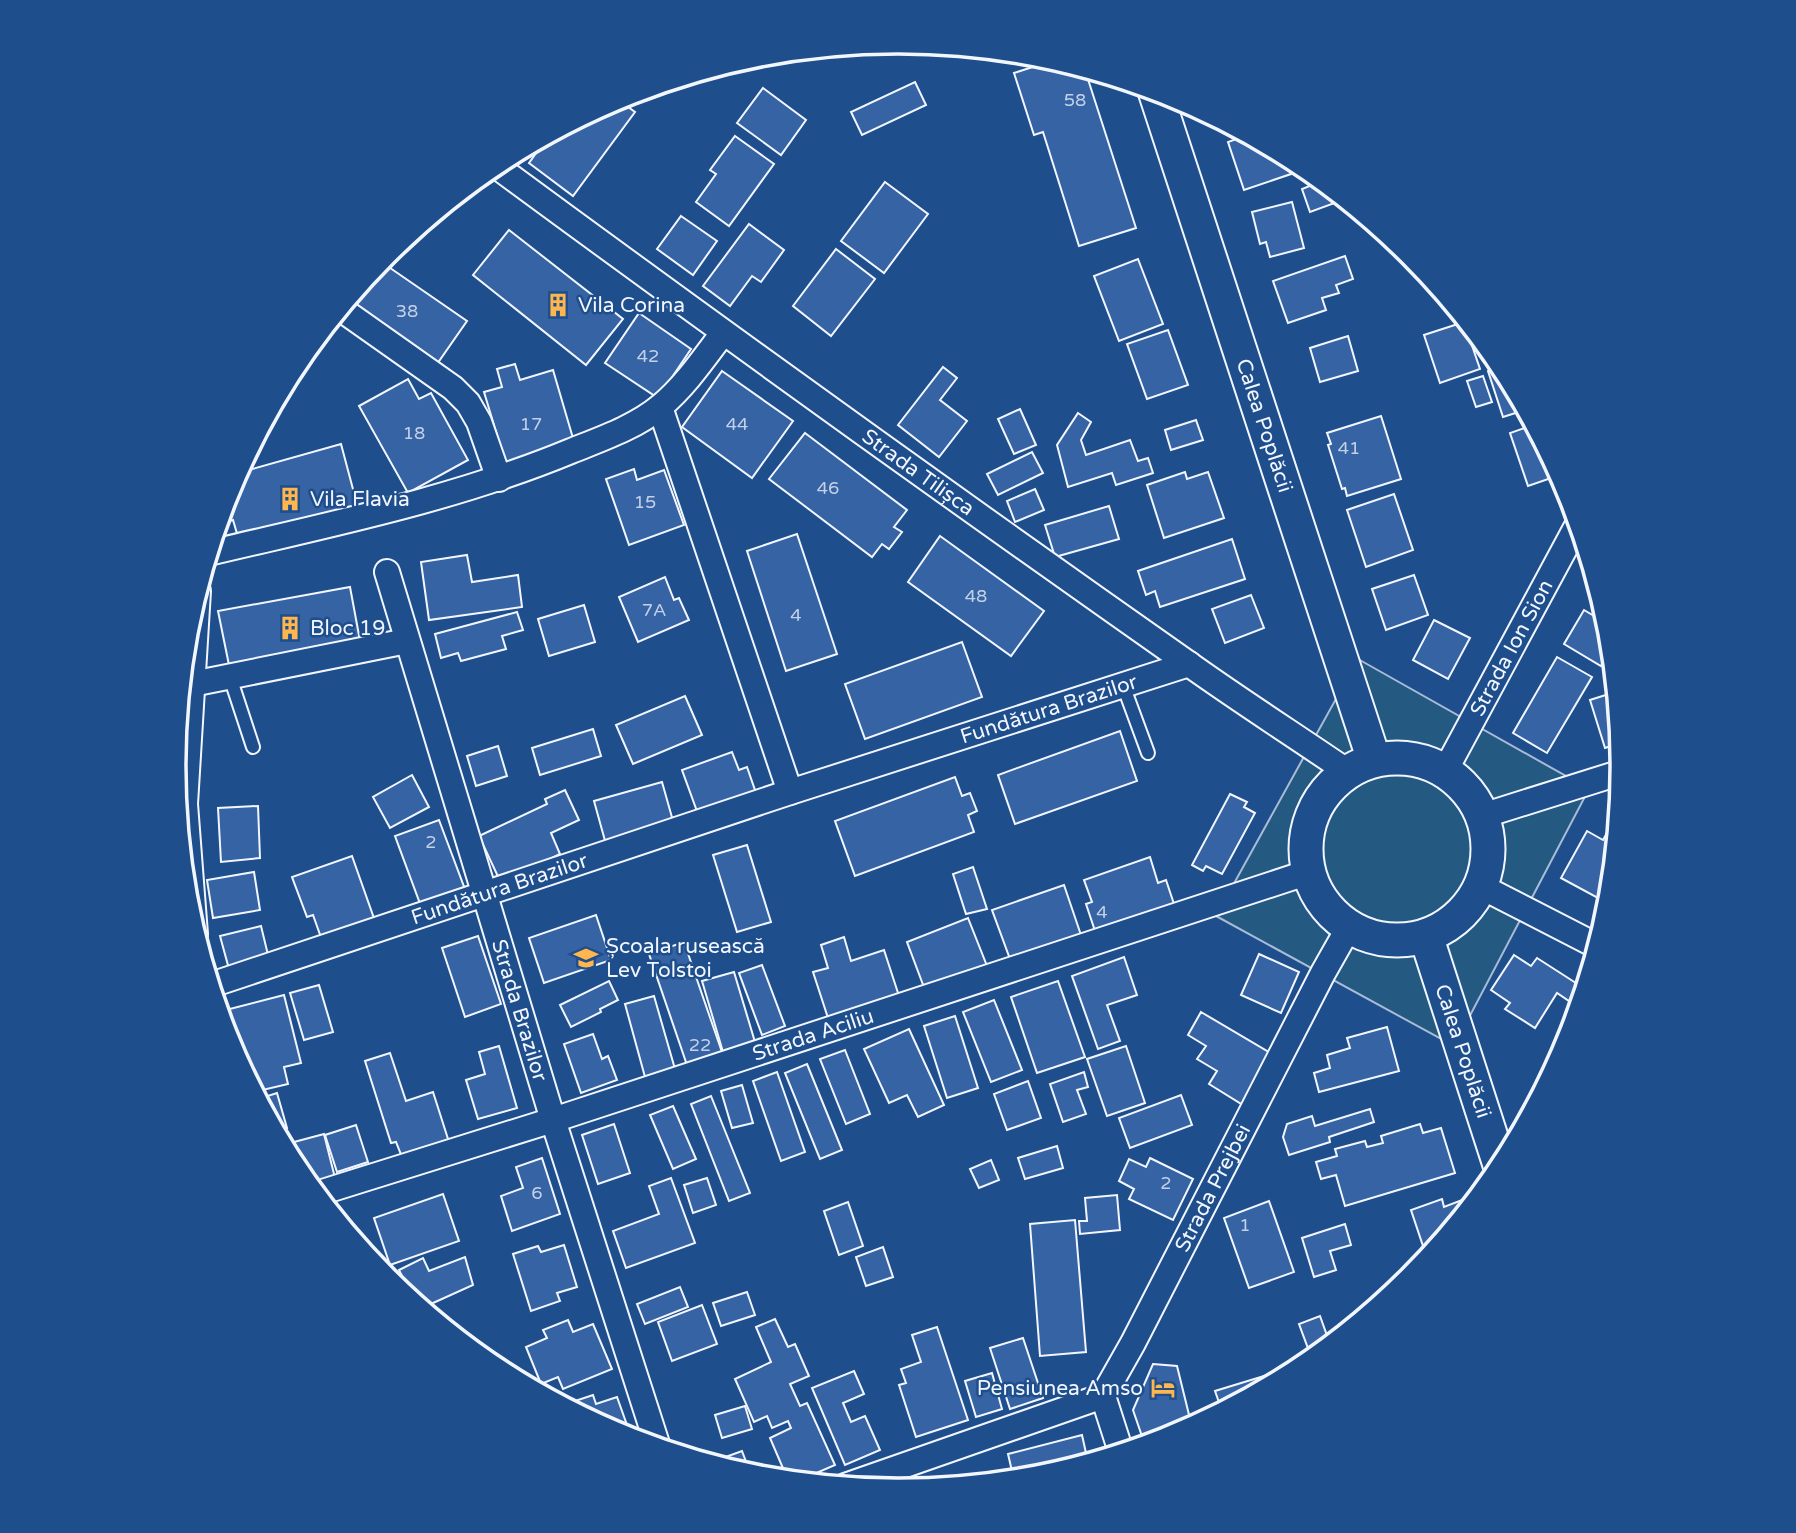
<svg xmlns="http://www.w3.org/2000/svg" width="1796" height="1533" font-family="'Varela Round',sans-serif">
<rect width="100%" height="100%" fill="#1f4e8c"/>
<polygon fill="#245a82" stroke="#a8bbd7" stroke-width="2" points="1358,659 1589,789 1454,1046 1216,916"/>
<g fill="#3563a3" stroke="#f2f6ff" stroke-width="2">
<polygon points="1054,60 1085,70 1136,228 1079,246 1043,132 1034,135 1014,73"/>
<polygon points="915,82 926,105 862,135 851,112"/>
<polygon points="763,88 806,120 781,155 737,123"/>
<polygon points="617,99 635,112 573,196 529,163 549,135"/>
<polygon points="1247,135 1285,156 1291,174 1244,190 1228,142"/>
<polygon points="735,136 774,164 729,226 696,202 716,174 710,170"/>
<polygon points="1322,181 1343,200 1310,212 1302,189"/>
<polygon points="885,182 928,214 884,273 841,241"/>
<polygon points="1292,202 1304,248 1270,257 1266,242 1260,244 1252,212"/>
<polygon points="681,216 717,241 693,275 657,249"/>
<polygon points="749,224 784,250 761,282 752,276 730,306 703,286"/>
<polygon points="509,230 623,319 586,365 473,275"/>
<polygon points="836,249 875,279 831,336 793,306"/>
<polygon points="1345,256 1353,279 1336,285 1339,293 1322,298 1326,310 1288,323 1273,281"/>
<polygon points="1138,259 1163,324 1119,341 1094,276"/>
<polygon points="380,261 467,321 437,364 347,301"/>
<polygon points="639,313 691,349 658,398 605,363"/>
<polygon points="1464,322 1480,369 1440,383 1424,335"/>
<polygon points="1168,330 1188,385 1147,399 1127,344"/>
<polygon points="1348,336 1358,371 1320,382 1310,348"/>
<polygon points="515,364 520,380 553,370 575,445 506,465 484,392 502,387 497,369"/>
<polygon points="1502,366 1525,410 1503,417 1488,371"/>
<polygon points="943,367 957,378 940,400 967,421 939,457 898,425"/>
<polygon points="722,371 793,421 752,478 682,427"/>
<polygon points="1483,376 1492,402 1476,407 1467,381"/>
<polygon points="408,379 419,399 431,393 468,460 408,493 359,406"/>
<polygon points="1020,409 1036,445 1014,454 998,419"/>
<polygon points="1078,413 1091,422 1081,440 1086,455 1130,440 1138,461 1148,458 1153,473 1116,485 1112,473 1068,487 1057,445"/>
<polygon points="1381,416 1401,479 1347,496 1345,488 1342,489 1328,445 1331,444 1327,433"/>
<polygon points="1196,420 1203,440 1171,450 1165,430"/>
<polygon points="1533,425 1560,475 1528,486 1510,433"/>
<polygon points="805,433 907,510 894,527 902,532 889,549 882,544 872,557 769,479"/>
<polygon points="341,444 358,508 327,517 326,513 238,537 233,520 223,523 221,515 229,489 238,473"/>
<polygon points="1032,452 1043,473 998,495 987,474"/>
<polygon points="634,469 637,480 664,470 684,525 629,545 606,479"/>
<polygon points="1185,472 1187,479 1208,472 1224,518 1164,538 1147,485"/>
<polygon points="1035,489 1044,510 1015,522 1007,501"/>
<polygon points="1394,494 1413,550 1366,567 1347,510"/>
<polygon points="1109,506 1119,539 1055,557 1045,525"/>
<polygon points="797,534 837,654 786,671 747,551"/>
<polygon points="940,536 1044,611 1011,656 908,582"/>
<polygon points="1232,539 1245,579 1160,607 1155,591 1146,595 1138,571"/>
<polygon points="467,555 472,582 518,575 522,607 429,620 421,562"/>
<polygon points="1414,575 1428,615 1386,630 1372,589"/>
<polygon points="665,577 674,600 679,598 689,620 638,642 619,597"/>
<polygon points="350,587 361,646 230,670 218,611"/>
<polygon points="1251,595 1264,628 1225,643 1212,609"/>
<polygon points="584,605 595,642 549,656 538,619"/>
<polygon points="1584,610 1606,623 1601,631 1610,637 1611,648 1601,666 1564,644"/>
<polygon points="517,612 523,630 502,636 506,649 461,661 458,653 441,658 435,634"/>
<polygon points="1434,620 1470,638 1448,679 1413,660"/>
<polygon points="962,642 982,697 865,739 845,684"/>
<polygon points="1557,657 1592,677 1547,753 1513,733"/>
<polygon points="1615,692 1620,743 1605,748 1590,700"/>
<polygon points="685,696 702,735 633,764 616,725"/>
<polygon points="593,729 601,756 540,775 532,748"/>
<polygon points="1120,731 1137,781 1015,824 998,775"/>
<polygon points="498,746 507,776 476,786 467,756"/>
<polygon points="732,752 739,770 747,767 756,793 698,814 682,770"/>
<polygon points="412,775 429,807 390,828 373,797"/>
<polygon points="955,777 962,796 970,793 977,811 968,815 974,832 855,876 835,821"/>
<polygon points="662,782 675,828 607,848 594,801"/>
<polygon points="565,790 579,820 551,833 560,854 501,883 479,836 547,804 545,799"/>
<polygon points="1230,794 1247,802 1244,807 1255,813 1222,874 1206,866 1203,871 1192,865"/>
<polygon points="258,806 260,858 221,862 218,808"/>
<polygon points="439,820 466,892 422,909 395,836"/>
<polygon points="1611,826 1616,829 1609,904 1561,878 1587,831 1603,840"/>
<polygon points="747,845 771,922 737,932 713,855"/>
<polygon points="352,856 376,924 323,943 313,915 307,917 292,877"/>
<polygon points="1150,857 1158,883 1166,880 1174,904 1095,931 1086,904 1092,902 1084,880"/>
<polygon points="973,867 987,909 966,914 953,874"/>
<polygon points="254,872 260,910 213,918 207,880"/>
<polygon points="1064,885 1081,935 1010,959 992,910"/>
<polygon points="596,915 611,960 544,983 529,938"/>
<polygon points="968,918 987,966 925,990 907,942"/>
<polygon points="261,926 269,959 229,969 220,936"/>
<polygon points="478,936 501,1004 465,1017 442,948"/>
<polygon points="844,937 851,961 884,950 900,999 829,1021 813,972 828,968 821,945"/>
<polygon points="684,942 723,1055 688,1068 649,954"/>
<polygon points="1259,954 1299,972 1281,1013 1241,995"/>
<polygon points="1514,955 1531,966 1537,958 1579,985 1569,1001 1557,993 1535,1028 1505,1009 1510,1003 1491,990"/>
<polygon points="1124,957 1137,995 1107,1005 1120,1041 1098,1049 1072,976"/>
<polygon points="762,965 785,1026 762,1035 739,973"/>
<polygon points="734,972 755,1042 723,1052 702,981"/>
<polygon points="609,981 618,1000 600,1009 601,1012 571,1027 560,1005"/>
<polygon points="1058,981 1085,1057 1037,1073 1011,997"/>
<polygon points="319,985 333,1032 304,1040 290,993"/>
<polygon points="284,995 301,1063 284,1067 288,1084 254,1092 230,1047 222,1011"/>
<polygon points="654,996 675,1069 645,1077 625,1004"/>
<polygon points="994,1000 1022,1070 991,1082 963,1012"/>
<polygon points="1201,1012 1272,1054 1243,1105 1209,1084 1217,1071 1197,1059 1206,1046 1188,1035"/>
<polygon points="955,1016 978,1088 947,1098 924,1026"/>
<polygon points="1387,1027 1399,1071 1319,1092 1314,1073 1330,1068 1327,1055 1350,1048 1347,1038"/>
<polygon points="909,1029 944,1105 918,1117 907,1095 889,1103 864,1049"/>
<polygon points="593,1034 602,1059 608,1056 617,1080 581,1093 564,1044"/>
<polygon points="499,1046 517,1108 478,1119 466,1080 485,1074 479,1052"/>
<polygon points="1126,1046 1145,1103 1107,1116 1087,1059"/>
<polygon points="845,1050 870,1114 846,1124 820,1059"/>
<polygon points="390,1053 406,1101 433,1092 449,1142 402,1157 396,1142 391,1143 365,1061"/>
<polygon points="807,1064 842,1150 820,1159 785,1073"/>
<polygon points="777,1072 805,1152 781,1161 753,1081"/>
<polygon points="1084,1072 1088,1087 1077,1090 1086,1114 1063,1122 1050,1084"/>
<polygon points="1028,1081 1041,1118 1007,1130 994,1094"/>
<polygon points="742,1085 753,1123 732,1128 721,1091"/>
<polygon points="277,1093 287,1128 278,1130 282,1144 258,1099"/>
<polygon points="1181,1095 1192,1125 1130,1148 1119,1118"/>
<polygon points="711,1096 750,1193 729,1201 691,1104"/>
<polygon points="673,1106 696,1159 673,1169 650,1115"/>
<polygon points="1370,1109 1374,1122 1329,1137 1330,1142 1289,1155 1283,1137 1287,1124 1312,1116 1315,1126"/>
<polygon points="614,1124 630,1173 598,1184 582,1135"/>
<polygon points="1420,1124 1423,1133 1441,1128 1455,1173 1345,1206 1336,1175 1321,1179 1316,1162 1337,1156 1335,1149 1365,1141 1367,1147 1383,1143 1381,1136"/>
<polygon points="356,1125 368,1162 337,1172 325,1135"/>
<polygon points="324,1134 336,1182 311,1188 303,1178 294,1142"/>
<polygon points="1057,1146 1063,1168 1025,1179 1018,1158"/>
<polygon points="542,1158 560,1214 512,1231 501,1196 523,1188 516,1167"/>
<polygon points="1150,1158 1193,1179 1173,1220 1129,1199 1134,1189 1119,1181 1129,1159 1146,1167"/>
<polygon points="991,1160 999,1180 979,1188 970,1169"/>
<polygon points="671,1178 695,1243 626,1268 613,1231 659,1214 649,1186"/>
<polygon points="707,1178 716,1205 693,1213 684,1185"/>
<polygon points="443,1194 459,1241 390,1265 374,1218"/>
<polygon points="1117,1195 1120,1230 1080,1234 1079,1221 1087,1221 1085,1198"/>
<polygon points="1442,1199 1444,1207 1462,1200 1466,1211 1427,1258 1411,1210"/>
<polygon points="1269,1201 1294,1272 1249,1288 1224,1218"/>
<polygon points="848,1202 863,1246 839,1255 824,1211"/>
<polygon points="1075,1220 1086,1352 1040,1356 1030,1224"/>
<polygon points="352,1222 364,1253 342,1226"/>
<polygon points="1345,1224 1351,1245 1330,1251 1336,1270 1314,1277 1302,1238"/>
<polygon points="564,1245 577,1287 557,1293 560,1301 531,1311 513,1254 538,1246 541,1252"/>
<polygon points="883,1247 893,1277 866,1286 856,1257"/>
<polygon points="465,1257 473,1285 422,1308 393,1285 404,1280 399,1270 423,1258 429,1271"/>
<polygon points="680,1287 688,1307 645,1324 637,1304"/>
<polygon points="747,1292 755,1315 721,1326 713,1303"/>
<polygon points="702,1305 717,1344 672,1361 658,1322"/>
<polygon points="1320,1316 1330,1344 1312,1359 1299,1324"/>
<polygon points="775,1319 788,1347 795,1344 809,1376 790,1384 800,1406 807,1403 835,1465 798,1481 788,1480 770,1438 791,1428 788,1421 772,1428 767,1416 754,1422 735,1379 771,1362 756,1327"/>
<polygon points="568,1320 573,1332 593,1324 612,1369 563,1389 558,1377 541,1384 526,1347 547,1338 543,1330"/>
<polygon points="937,1327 968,1420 916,1437 899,1385 906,1383 901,1369 921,1362 912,1335"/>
<polygon points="1023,1338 1043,1398 1010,1409 990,1348"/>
<polygon points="1153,1364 1177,1366 1192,1427 1175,1436 1145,1445 1133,1410"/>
<polygon points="854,1371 864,1394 843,1403 851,1422 865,1416 880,1450 845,1465 812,1388"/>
<polygon points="992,1373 1002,1409 976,1417 965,1381"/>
<polygon points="1264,1376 1267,1387 1222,1411 1215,1391"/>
<polygon points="593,1395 596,1404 617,1397 632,1439 620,1436 563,1405"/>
<polygon points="745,1406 752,1429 722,1438 715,1415"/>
<polygon points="1082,1435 1088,1462 1039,1477 1014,1480 1008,1454"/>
<polygon points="742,1451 751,1475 709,1463"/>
</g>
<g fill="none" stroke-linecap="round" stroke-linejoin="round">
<g stroke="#f2f6ff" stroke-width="16">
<g id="service">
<polyline points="230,677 253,747"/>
<polyline points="1123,685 1148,753"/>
</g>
</g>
<g stroke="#f2f6ff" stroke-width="28">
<g id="minor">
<path id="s1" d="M495,165C723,333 954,499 1186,662C1239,700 1294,735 1348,772"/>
<polyline points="341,309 453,388 468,403 479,422 499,479"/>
<polyline points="660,407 790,792"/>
<path d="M209,553C331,524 455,499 571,451C601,439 636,427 661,406C685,386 704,358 723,333"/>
<path id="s2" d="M387,572L553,1120L658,1447"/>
<polyline points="192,684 407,641"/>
<path id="s3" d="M1445,771L1578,524"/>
<polyline points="1482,816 1622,772"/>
<polyline points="1480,886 1597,946"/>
<polyline points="195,934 185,804 198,591"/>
<path id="s4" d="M211,985L790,792L1189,664"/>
<path id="s5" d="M316,1194L553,1120L1309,872"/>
<path id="s6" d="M1121,1452L1103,1396L1133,1343L1323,973L1349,927"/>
<polyline points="845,1486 1103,1396"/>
</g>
</g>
<g stroke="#f2f6ff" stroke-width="37">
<g id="secondary">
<path id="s7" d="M1155,91L1374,760"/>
<circle cx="1397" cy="849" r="91"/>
<path id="s8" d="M1426,936L1501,1168"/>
</g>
</g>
<use href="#service" stroke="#1f4e8c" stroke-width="12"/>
<use href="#minor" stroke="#1f4e8c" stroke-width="24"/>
<use href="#secondary" stroke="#1f4e8c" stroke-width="33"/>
</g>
<defs>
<g id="building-bare" transform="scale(1.89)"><path d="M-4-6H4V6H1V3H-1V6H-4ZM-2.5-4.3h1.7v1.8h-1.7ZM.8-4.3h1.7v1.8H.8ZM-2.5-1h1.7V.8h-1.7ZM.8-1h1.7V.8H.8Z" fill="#ffb74d" stroke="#1f4e8c" stroke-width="2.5" paint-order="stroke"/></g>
<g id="school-bare" transform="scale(1.89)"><path d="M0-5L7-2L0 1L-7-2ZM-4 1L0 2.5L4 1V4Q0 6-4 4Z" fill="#ffb74d" stroke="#1f4e8c" stroke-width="2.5" paint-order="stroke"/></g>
<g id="hotel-bare" transform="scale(1.89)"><path d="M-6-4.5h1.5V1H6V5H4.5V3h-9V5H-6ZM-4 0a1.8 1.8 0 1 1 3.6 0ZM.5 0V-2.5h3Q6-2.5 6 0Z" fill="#ffb74d" stroke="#1f4e8c" stroke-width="2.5" paint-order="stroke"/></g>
</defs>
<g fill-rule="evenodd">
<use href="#building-bare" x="558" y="305"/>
<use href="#building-bare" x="290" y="499"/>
<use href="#building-bare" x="290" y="628"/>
<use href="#school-bare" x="586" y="958"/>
<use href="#hotel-bare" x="1163" y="1388"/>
</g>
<g text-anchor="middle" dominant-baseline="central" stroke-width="5" stroke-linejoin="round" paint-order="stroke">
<g font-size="18" fill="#c3d1e8">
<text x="1075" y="100">58</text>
<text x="407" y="311">38</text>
<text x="648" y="356">42</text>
<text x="531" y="424">17</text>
<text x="737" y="424">44</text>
<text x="414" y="433">18</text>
<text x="1349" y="448">41</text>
<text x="828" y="488">46</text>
<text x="645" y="502">15</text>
<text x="976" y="596">48</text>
<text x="654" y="610">7A</text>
<text x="796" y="615">4</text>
<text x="431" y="842">2</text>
<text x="1102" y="912">4</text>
<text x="700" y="1045">22</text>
<text x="1166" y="1183">2</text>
<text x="537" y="1193">6</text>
<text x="1245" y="1225">1</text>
</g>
<g font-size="21" fill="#f2f6ff" stroke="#1f4e8c" text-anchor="start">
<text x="578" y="305">Vila Corina</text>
<text x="310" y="499">Vila Flavia</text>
<text x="310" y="628">Bloc 19</text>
<text x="606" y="946">Școala rusească<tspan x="606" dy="24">Lev Tolstoi</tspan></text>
<text x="1143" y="1388" text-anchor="end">Pensiunea Amso</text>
</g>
<g font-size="21" fill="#f2f6ff" stroke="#1f4e8c">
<text stroke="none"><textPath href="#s7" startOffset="352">Calea Poplăcii</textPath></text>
<text stroke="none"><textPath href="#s1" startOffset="523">Strada Tilișca</textPath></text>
<text stroke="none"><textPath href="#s3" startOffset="140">Strada Ion Sion</textPath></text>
<text stroke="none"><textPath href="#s4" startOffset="882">Fundătura Brazilor</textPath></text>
<text stroke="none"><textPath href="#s4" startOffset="304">Fundătura Brazilor</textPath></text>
<text stroke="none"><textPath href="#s2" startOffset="458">Strada Brazilor</textPath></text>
<text stroke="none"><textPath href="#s5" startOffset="522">Strada Aciliu</textPath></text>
<text stroke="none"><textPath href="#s8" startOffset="121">Calea Poplăcii</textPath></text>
<text stroke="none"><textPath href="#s6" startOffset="294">Strada Prejbei</textPath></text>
</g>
</g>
<path d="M0 0H1796V1533H0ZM186 766a712 712 0 1 1 1424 0a712 712 0 1 1-1424 0Z" fill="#1f4e8c" fill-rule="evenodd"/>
<path fill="none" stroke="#f2f6ff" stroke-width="3.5" d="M186 766a712 712 0 1 1 1424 0a712 712 0 1 1-1424 0Z"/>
</svg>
